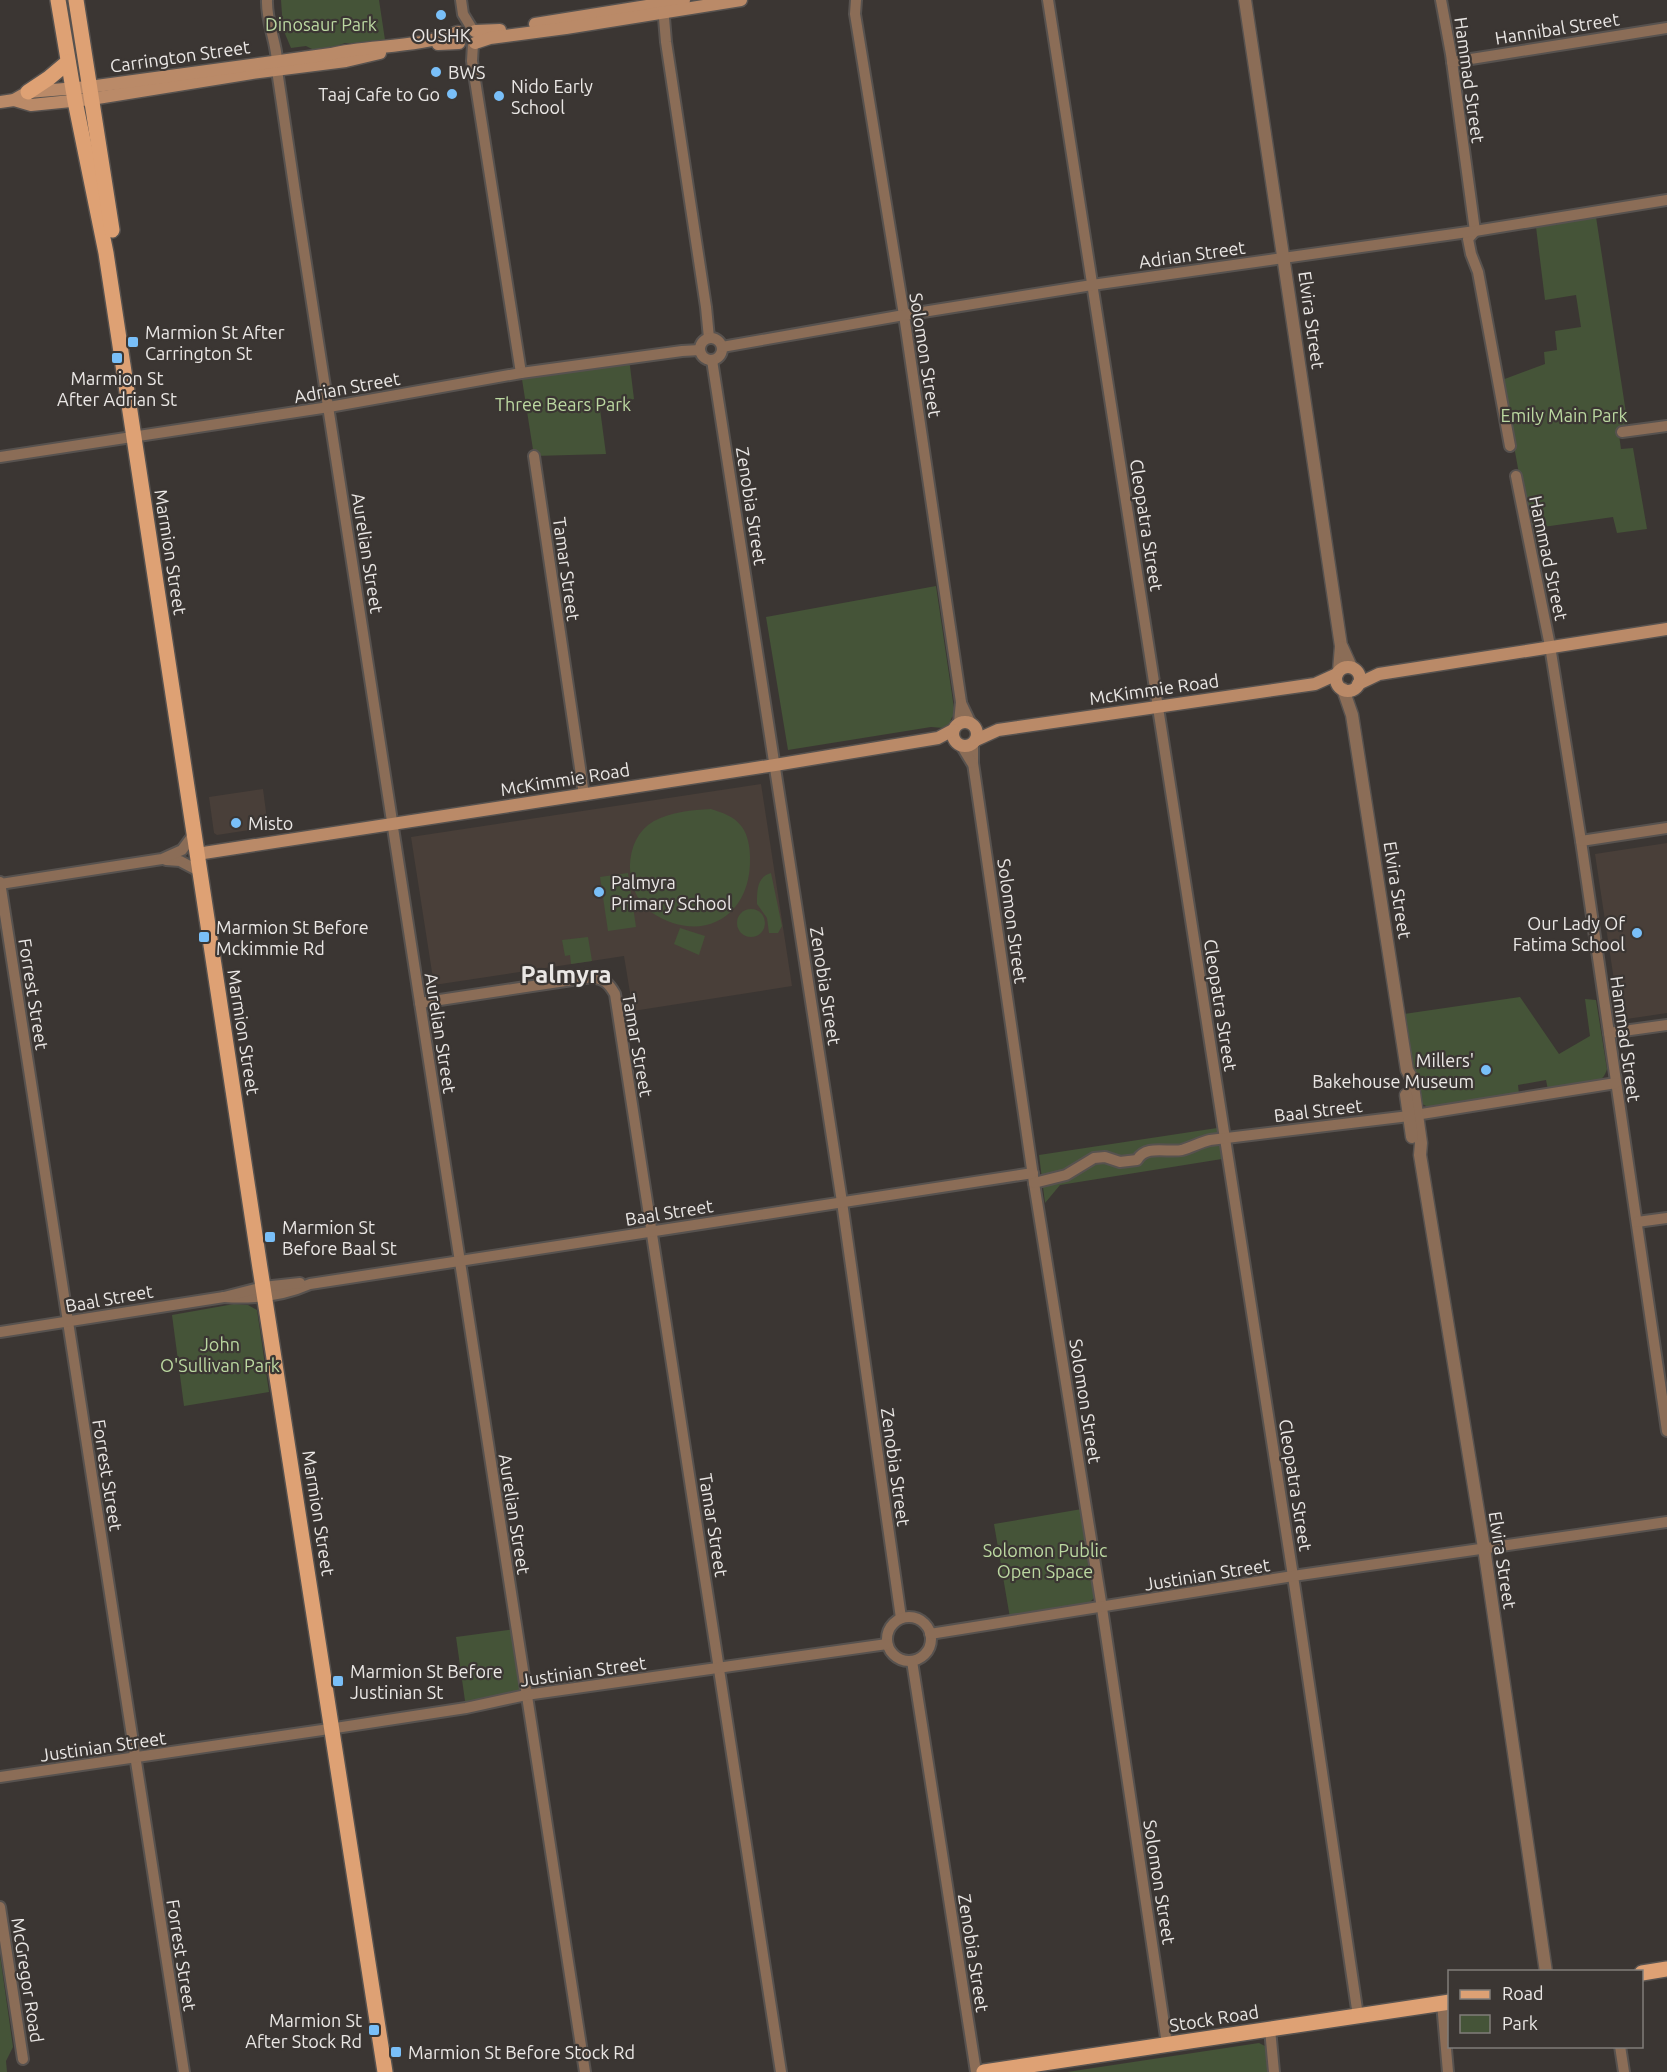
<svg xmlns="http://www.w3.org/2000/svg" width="1667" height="2072" font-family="Ubuntu,sans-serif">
<rect width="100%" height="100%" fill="#3b3633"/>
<g fill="#493f39">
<polygon points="761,784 792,986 633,1011 624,956 434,985 411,837"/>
<polygon points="263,789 268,827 217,835 214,833 209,797"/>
<polygon points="1667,843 1667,1013 1620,1020 1595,854"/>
</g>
<g fill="#455438">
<polygon points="281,0 379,0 385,40 364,44 345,43 328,49 314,50 306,46 291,48 283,29"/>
<polygon points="1596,217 1628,426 1618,428 1621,449 1633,448 1647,529 1617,533 1613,517 1529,529 1502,380 1545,364 1544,352 1557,350 1555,331 1581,327 1576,295 1545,300 1536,227"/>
<polygon points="629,358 634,399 600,409 606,454 534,456 521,373"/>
<polygon points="936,586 955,715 952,717 949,725 944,728 931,727 788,750 766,617"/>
<path d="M711,809C723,813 734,816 742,827C748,835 750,848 750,857C752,917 701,946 651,912C623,892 622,839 654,821C671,812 692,810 711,809Z"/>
<polygon points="628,873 636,927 608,931 600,877"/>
<path d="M771,873L782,926L778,933H769L767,918L757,904C757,890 757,877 771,873Z"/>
<circle cx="751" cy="923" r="14"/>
<polygon points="680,928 705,936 699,955 674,944"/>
<polygon points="588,937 592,961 571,964 570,955 565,956 562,940"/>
<path d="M1520,997L1559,1054L1590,1036L1585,999L1596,1000L1607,1069C1605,1076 1602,1079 1596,1083L1548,1090L1546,1080L1518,1085L1519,1094L1430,1108L1420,1103L1417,1098L1404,1014Z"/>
<polygon points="1217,1128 1222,1159 1060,1185 1045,1203 1039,1155"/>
<polygon points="234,1304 248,1305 257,1310 269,1392 184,1406 172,1315"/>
<polygon points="1082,1509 1095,1590 1094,1598 1087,1605 1010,1618 994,1524"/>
<polygon points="516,1629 526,1695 466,1708 456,1637"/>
<polygon points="0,1955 13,2047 6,2061 7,2072 0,2072"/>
<polygon points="1259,2043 1267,2047 1270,2072 1067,2072"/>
</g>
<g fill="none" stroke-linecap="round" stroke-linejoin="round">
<g stroke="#57524f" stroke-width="14">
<g id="minor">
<path d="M267,0C266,24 279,46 277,70L296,199L585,2072"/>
<polyline points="461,0 463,14 471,27"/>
<polyline points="856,0 855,14 904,315 961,702 959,723"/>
<polyline points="1048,0 1293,1576 1358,2016"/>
<polyline points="1441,0 1451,54 1475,231 1468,239 1471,254 1478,272 1510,446"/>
<polyline points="663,6 666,42 706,307 709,338"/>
<polyline points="473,44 472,61 521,373"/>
<polyline points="1452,62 1667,28"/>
<circle cx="711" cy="349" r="11"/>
<polyline points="722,347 904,315 1092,285 1475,231 1667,200"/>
<polyline points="712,360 842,1202 901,1618"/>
<polyline points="1622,432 1667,426"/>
<polyline points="534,456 584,795"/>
<polyline points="0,457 329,407 521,373 682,351 700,350"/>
<polyline points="1516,476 1550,646 1581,841 1667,1431"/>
<polyline points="961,703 971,724"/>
<polyline points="973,743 973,763 1034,1183 1102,1608 1167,2044"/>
<polyline points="961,745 972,763"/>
<polyline points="1581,841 1667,828"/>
<polyline points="166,860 180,861 199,871"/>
<polyline points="0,882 184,2072"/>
<polyline points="0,884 162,859 182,850 194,834"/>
<path d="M420,1003L592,977C604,979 609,983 615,994L781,2072"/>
<polyline points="1609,1033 1667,1025"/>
<path d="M1034,1183L1066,1175L1094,1158L1105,1157L1120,1162L1137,1160C1146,1144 1168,1153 1182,1150C1192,1147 1201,1142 1210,1140L1409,1116L1616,1083"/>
<polyline points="1637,1222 1667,1218"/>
<path d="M224,1297C253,1299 283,1296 310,1284L1033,1173"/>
<polyline points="0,1332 224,1297 263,1287 300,1283"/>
<circle cx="909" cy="1639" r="22"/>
<polyline points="930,1634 1293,1576 1667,1522"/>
<polyline points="912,1661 976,2072"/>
<polyline points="0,1777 329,1729 466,1708 526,1695 887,1644"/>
<polyline points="0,1907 23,2059"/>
<polyline points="1442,2003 1448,2072"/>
<polyline points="1270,2029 1274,2072"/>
<polyline points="1620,2046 1624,2072"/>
</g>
</g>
<g stroke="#57524f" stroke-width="15">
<g id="tertiary">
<polyline points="1245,0 1341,646 1339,671"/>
<polyline points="1342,647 1351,667"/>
<polyline points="1343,689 1352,715 1407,1070 1412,1079 1421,1143 1420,1155 1484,1548 1546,1972"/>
<polyline points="1406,1095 1412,1137"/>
</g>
</g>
<g stroke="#57524f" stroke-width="15">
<g id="secondary">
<polyline points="535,24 684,0"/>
<polyline points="475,31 500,30"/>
<polyline points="475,43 490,38 566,28 741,0"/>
<polyline points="438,44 459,43"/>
<polyline points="14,100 31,105 91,99 252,73 346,61 380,53"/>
<path d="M0,102L14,100L28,92L89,87L331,54C371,45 420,48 458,32"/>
<circle cx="1348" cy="679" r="12"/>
<polyline points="1358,684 1379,674 1667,629"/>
<circle cx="965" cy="734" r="12"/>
<polyline points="976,740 998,730 1315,684 1337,674"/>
<polyline points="197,854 775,765 938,738 953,730"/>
</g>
</g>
<g stroke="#57524f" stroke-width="18">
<g id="primary">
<polyline points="58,0 75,101 106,253 260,1268 385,2072"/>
<polyline points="76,0 112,230"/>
<polyline points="28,92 49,78 68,62"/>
<polyline points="1642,1973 1667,1969"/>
<polyline points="984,2072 1450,2002"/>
</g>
</g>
<use href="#minor" stroke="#8b6d57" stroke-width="10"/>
<use href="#tertiary" stroke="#8b6d57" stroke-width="12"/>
<use href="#secondary" stroke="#ba8a68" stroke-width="12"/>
<use href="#primary" stroke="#dea174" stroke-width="15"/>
</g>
<g fill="#79bff8" stroke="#3b3633" stroke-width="2">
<circle cx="441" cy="15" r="6"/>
<circle cx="436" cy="72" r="6"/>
<circle cx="452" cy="94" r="6"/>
<circle cx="499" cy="96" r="6"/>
<rect x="127" y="336" width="12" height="12" rx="3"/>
<rect x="111" y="352" width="12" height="12" rx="3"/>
<circle cx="236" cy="823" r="6"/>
<circle cx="599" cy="892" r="6"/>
<circle cx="1637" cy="933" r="6"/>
<rect x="198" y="931" width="12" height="12" rx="3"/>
<circle cx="1486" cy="1070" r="6"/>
<rect x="264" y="1231" width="12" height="12" rx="3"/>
<rect x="332" y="1675" width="12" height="12" rx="3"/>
<rect x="368" y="2024" width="12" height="12" rx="3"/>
<rect x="390" y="2046" width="12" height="12" rx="3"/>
</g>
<g text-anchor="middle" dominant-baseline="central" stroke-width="4.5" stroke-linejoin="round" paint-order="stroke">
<g font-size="18" fill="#bbd8a1" stroke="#3b3633">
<text x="321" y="24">Dinosaur Park</text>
<text x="563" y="404">Three Bears Park</text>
<text x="1564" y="415">Emily Main Park</text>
<text x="220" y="1344">John<tspan x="220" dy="21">O'Sullivan Park</tspan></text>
<text x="1045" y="1550">Solomon Public<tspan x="1045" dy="21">Open Space</tspan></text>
</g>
<g font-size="18" fill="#eae7e5" stroke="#3b3633">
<text transform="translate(1557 28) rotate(-9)">Hannibal Street</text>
<text transform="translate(180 56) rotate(-8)">Carrington Street</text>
<text transform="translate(1470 80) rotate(82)">Hammad Street</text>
<text transform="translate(1192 254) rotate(-8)">Adrian Street</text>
<text transform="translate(1312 320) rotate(82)">Elvira Street</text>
<text transform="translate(926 355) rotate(81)">Solomon Street</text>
<text transform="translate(347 387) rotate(-10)">Adrian Street</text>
<text transform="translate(752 506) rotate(81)">Zenobia Street</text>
<text transform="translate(1147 525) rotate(81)">Cleopatra Street</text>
<text transform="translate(171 552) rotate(81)">Marmion Street</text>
<text transform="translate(368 553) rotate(81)">Aurelian Street</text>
<text transform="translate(1549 558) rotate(78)">Hammad Street</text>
<text transform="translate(567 569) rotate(82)">Tamar Street</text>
<text transform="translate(1154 689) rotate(-8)">McKimmie Road</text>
<text transform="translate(565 779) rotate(-9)">McKimmie Road</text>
<text transform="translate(1398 890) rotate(81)">Elvira Street</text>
<text transform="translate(1013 921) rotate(82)">Solomon Street</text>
<text transform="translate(826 986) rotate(81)">Zenobia Street</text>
<text transform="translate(34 994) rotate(81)">Forrest Street</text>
<text transform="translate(1221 1005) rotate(81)">Cleopatra Street</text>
<text transform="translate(244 1032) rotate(81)">Marmion Street</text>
<text transform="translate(441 1033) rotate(81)">Aurelian Street</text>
<text transform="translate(1626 1039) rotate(82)">Hammad Street</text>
<text transform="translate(638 1045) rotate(80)">Tamar Street</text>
<text transform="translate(1318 1110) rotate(-7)">Baal Street</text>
<text transform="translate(669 1212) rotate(-9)">Baal Street</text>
<text transform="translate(109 1298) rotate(-10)">Baal Street</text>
<text transform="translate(1086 1401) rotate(81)">Solomon Street</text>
<text transform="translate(896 1467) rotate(82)">Zenobia Street</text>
<text transform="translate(108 1475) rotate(81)">Forrest Street</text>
<text transform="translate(1296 1485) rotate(81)">Cleopatra Street</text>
<text transform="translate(319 1513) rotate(81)">Marmion Street</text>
<text transform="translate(515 1514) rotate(81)">Aurelian Street</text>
<text transform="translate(714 1525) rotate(81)">Tamar Street</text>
<text transform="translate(1503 1560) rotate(81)">Elvira Street</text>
<text transform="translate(1207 1574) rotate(-9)">Justinian Street</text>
<text transform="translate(583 1671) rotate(-8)">Justinian Street</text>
<text transform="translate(103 1746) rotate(-8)">Justinian Street</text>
<text transform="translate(1160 1882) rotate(81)">Solomon Street</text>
<text transform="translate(974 1953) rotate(81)">Zenobia Street</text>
<text transform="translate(182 1955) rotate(81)">Forrest Street</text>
<text transform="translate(28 1980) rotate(81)">McGregor Road</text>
<text transform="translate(1214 2018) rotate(-9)">Stock Road</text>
</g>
<g font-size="18" fill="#eae7e5" stroke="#3b3633" text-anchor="start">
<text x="441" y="35" text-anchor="middle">OUSHK</text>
<text x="448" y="72">BWS</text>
<text x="511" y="86">Nido Early<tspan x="511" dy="21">School</tspan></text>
<text x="440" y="94" text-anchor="end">Taaj Cafe to Go</text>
<text x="145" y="332">Marmion St After<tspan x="145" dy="21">Carrington St</tspan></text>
<text x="117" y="378" text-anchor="middle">Marmion St<tspan x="117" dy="21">After Adrian St</tspan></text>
<text x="248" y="823">Misto</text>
<text x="611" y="882">Palmyra<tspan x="611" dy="21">Primary School</tspan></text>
<text x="1625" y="923" text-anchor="end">Our Lady Of<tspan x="1625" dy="21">Fatima School</tspan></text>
<text x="216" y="927">Marmion St Before<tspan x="216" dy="21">Mckimmie Rd</tspan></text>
<text x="1474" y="1060" text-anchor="end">Millers'<tspan x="1474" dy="21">Bakehouse Museum</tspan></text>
<text x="282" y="1227">Marmion St<tspan x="282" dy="21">Before Baal St</tspan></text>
<text x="350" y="1671">Marmion St Before<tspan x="350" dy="21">Justinian St</tspan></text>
<text x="362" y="2020" text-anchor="end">Marmion St<tspan x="362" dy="21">After Stock Rd</tspan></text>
<text x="408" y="2052">Marmion St Before Stock Rd</text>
</g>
<g font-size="24" font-weight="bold" fill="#eae7e5" stroke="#3b3633">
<text x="566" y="974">Palmyra</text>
</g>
</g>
<rect x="1448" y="1970" width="195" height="78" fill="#3b3633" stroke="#817d7a" stroke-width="1.5"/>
<rect x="1460" y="1990" width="30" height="9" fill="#dea174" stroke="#817d7a" stroke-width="1.5"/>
<text x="1502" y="2000" font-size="18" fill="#eae7e5">Road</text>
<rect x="1460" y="2015" width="30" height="18" fill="#455438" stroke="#817d7a" stroke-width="1.5"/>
<text x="1502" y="2030" font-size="18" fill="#eae7e5">Park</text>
</svg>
